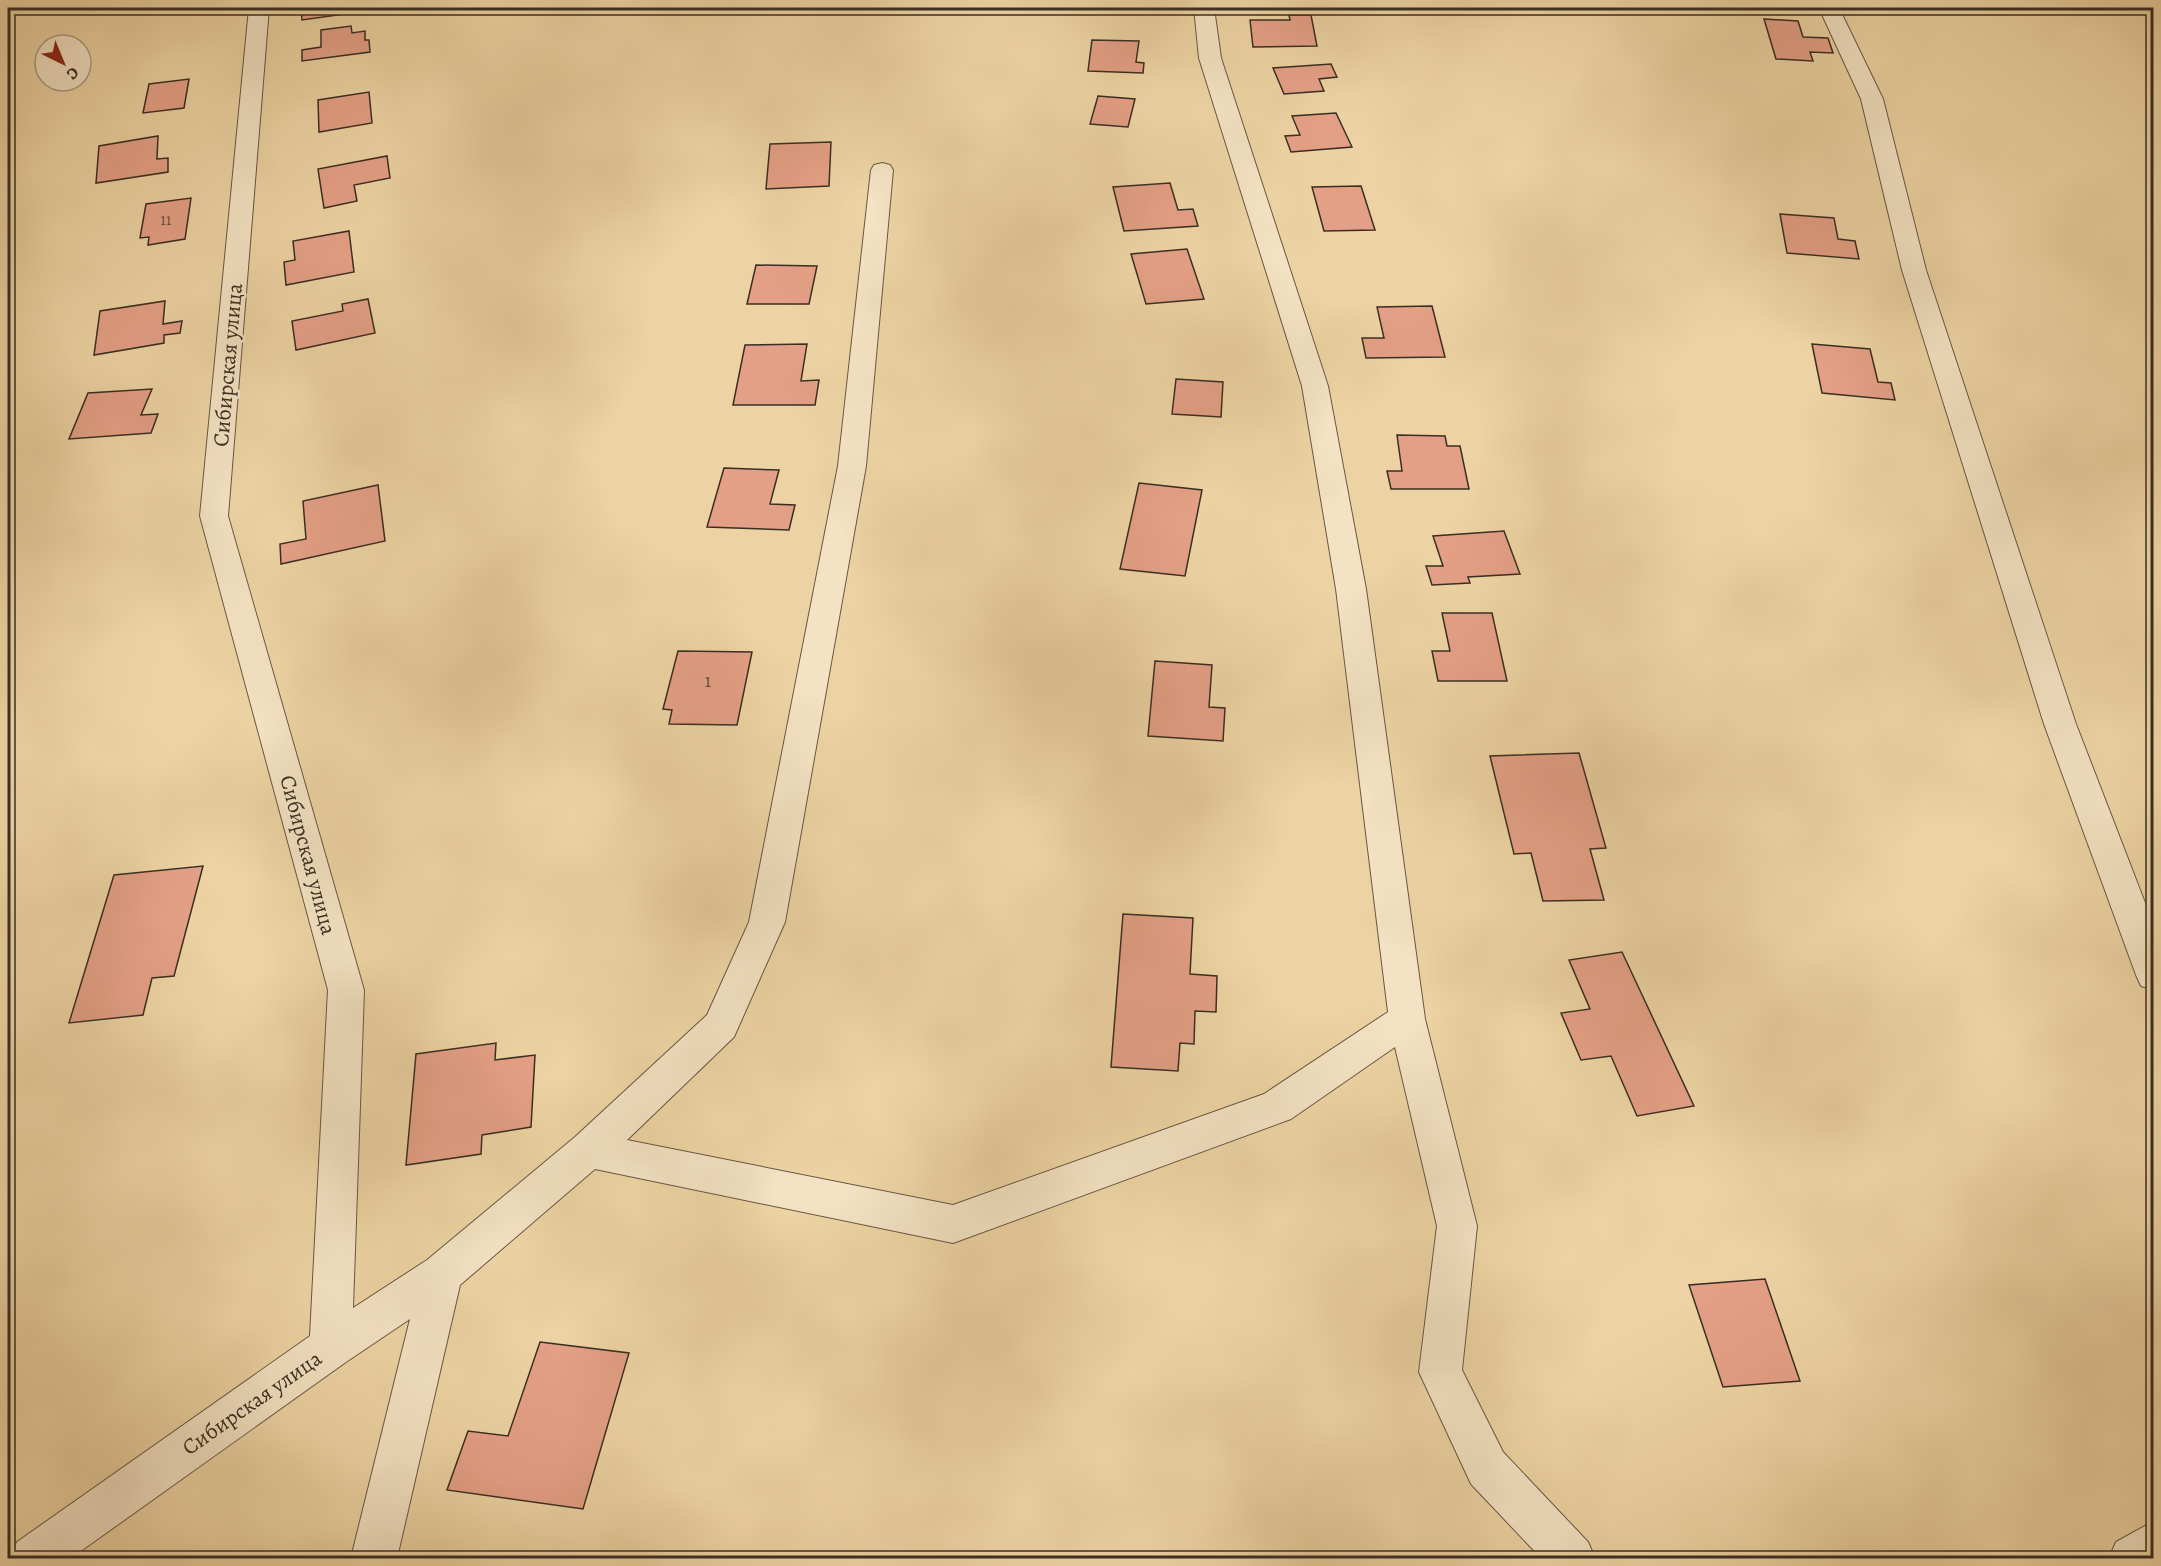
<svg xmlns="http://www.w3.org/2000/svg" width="2161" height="1566" font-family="Alegreya,serif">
<rect width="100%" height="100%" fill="#edd3a3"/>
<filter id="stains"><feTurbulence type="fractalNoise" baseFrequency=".00333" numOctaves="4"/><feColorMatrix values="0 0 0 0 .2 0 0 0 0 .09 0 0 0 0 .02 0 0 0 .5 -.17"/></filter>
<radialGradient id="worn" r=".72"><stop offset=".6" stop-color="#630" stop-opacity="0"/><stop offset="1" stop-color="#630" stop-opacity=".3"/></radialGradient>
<g fill="#e4a086" stroke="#3a2e23" stroke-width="1.5">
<polygon points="301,8 388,8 302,20"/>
<polygon points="1289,15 1311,15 1317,46 1253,47 1250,20 1290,20"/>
<polygon points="1764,19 1798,21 1803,37 1828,38 1833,53 1810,52 1813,61 1776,59"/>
<polygon points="351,26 352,33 365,31 365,40 369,40 370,52 302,61 302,50 321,47 321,30"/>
<polygon points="1092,40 1139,41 1136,62 1144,63 1143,73 1088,71"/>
<polygon points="1331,64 1337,77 1319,79 1324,91 1284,94 1273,68"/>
<polygon points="189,79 184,108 143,113 149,84"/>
<polygon points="369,92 372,123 319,132 318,100"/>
<polygon points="1098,96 1135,99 1128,127 1090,124"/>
<polygon points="1336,113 1352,147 1291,152 1285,136 1300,135 1292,116"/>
<polygon points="158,136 157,159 168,158 168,172 96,183 99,146"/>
<polygon points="831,142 829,186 766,189 770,144"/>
<polygon points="387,156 390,178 354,185 357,201 324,208 318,169"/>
<polygon points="1170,183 1178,210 1193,209 1198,226 1124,231 1113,187"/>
<polygon points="1361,186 1375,230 1324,231 1312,187"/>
<polygon points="191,198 185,239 148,245 149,237 140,238 146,204"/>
<polygon points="1780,214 1834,218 1838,239 1855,241 1859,259 1787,253"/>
<polygon points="349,231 354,272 286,285 284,262 295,260 293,241"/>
<polygon points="1187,249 1204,299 1146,304 1131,254"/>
<polygon points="756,265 817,266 809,304 747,304"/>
<polygon points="368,299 375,333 296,350 292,321 343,311 342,304"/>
<polygon points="165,301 163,324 182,321 180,333 164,335 164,343 94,355 100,311"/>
<polygon points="1432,306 1445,357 1366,358 1362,338 1384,338 1377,307"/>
<polygon points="807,344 801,381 819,380 815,405 733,405 745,345"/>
<polygon points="1812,344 1870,349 1878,382 1891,383 1895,400 1822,393"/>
<polygon points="1176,379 1223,382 1221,417 1172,414"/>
<polygon points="152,389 141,415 158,414 151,433 69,439 88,393"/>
<polygon points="1397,435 1445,436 1447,446 1460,446 1469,489 1391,489 1387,471 1402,471"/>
<polygon points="724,468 779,470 770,504 795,505 789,530 707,527"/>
<polygon points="1139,483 1202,490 1185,576 1120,569"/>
<polygon points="378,485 385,541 281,564 280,544 306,539 303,501"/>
<polygon points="1504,531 1520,574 1468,577 1470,583 1432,585 1426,566 1443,566 1433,536"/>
<polygon points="1442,613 1492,613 1507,681 1438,681 1432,651 1450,651"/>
<polygon points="678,651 752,652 737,725 669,724 672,710 663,709"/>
<polygon points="1155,661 1212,665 1209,707 1225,708 1223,741 1148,736"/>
<polygon points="1579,753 1606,848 1590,849 1604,900 1543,901 1531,853 1514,854 1490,756"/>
<polygon points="203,866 174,976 152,978 143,1015 69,1023 114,875"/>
<polygon points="1123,914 1193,918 1190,974 1217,976 1216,1012 1195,1011 1194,1044 1180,1043 1178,1071 1111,1067"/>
<polygon points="1622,952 1694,1106 1637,1116 1611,1056 1581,1060 1561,1013 1590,1009 1569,960"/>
<polygon points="496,1043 495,1060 535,1055 531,1127 482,1135 481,1154 406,1165 416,1054"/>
<polygon points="1765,1279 1800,1381 1723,1387 1689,1285"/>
<polygon points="540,1342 629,1353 583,1509 447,1490 468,1431 508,1436"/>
</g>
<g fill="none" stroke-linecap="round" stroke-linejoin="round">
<g stroke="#675743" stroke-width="2">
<g id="street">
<polygon points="249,8 269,8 228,516 364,990 353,1308 427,1260 575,1137 707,1015 749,922 838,466 871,170 874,165 882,163 890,165 893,170 866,466 785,922 734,1037 627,1140 953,1205 1264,1094 1388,1012 1336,589 1302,386 1199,58 1194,8 1214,8 1221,58 1328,386 1366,589 1425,1019 1477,1226 1462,1370 1503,1452 1588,1542 1595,1558 1541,1558 1471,1484 1419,1372 1437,1226 1395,1047 1291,1119 953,1243 595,1169 460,1285 397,1558 351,1558 410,1319 346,1362 71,1558 10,1558 17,1542 310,1336 328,990 200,516"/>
<polygon points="1819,8 1839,8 1883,99 1926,270 2076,724 2154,926 2154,990 2141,986 2136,975 2044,724 1902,270 1861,99"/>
<polygon points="2154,1521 2154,1558 2109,1558 2116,1542"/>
</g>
</g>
<use href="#street" fill="#f3e2c3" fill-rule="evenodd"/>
</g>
<g text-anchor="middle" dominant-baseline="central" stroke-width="5" stroke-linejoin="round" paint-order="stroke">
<g font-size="16" fill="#644a3c">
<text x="166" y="220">11</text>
</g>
<g font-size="20" fill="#644a3c">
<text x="708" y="680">1</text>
</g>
<g font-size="22" fill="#3a2e23" stroke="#f3e2c3">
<text transform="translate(228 365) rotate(-85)">Сибирская улица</text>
<text transform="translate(308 855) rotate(75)">Сибирская улица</text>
<text transform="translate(252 1403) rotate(-35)">Сибирская улица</text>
</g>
</g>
<rect width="2161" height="1566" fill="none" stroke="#edd3a3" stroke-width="30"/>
<rect x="9" y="9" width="2143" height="1548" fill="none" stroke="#3a2e23" stroke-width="3"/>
<rect x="15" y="15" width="2131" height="1536" fill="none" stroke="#3a2e23" stroke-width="1.5"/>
<g transform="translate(63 63) rotate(137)"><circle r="28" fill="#f3e2c3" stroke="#a99a83" stroke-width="1.5"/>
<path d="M0-4.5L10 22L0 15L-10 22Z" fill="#8f2418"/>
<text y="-9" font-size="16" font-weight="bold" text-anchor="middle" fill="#3a2e23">С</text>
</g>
<rect width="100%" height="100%" filter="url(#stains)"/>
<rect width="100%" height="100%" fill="url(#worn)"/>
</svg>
